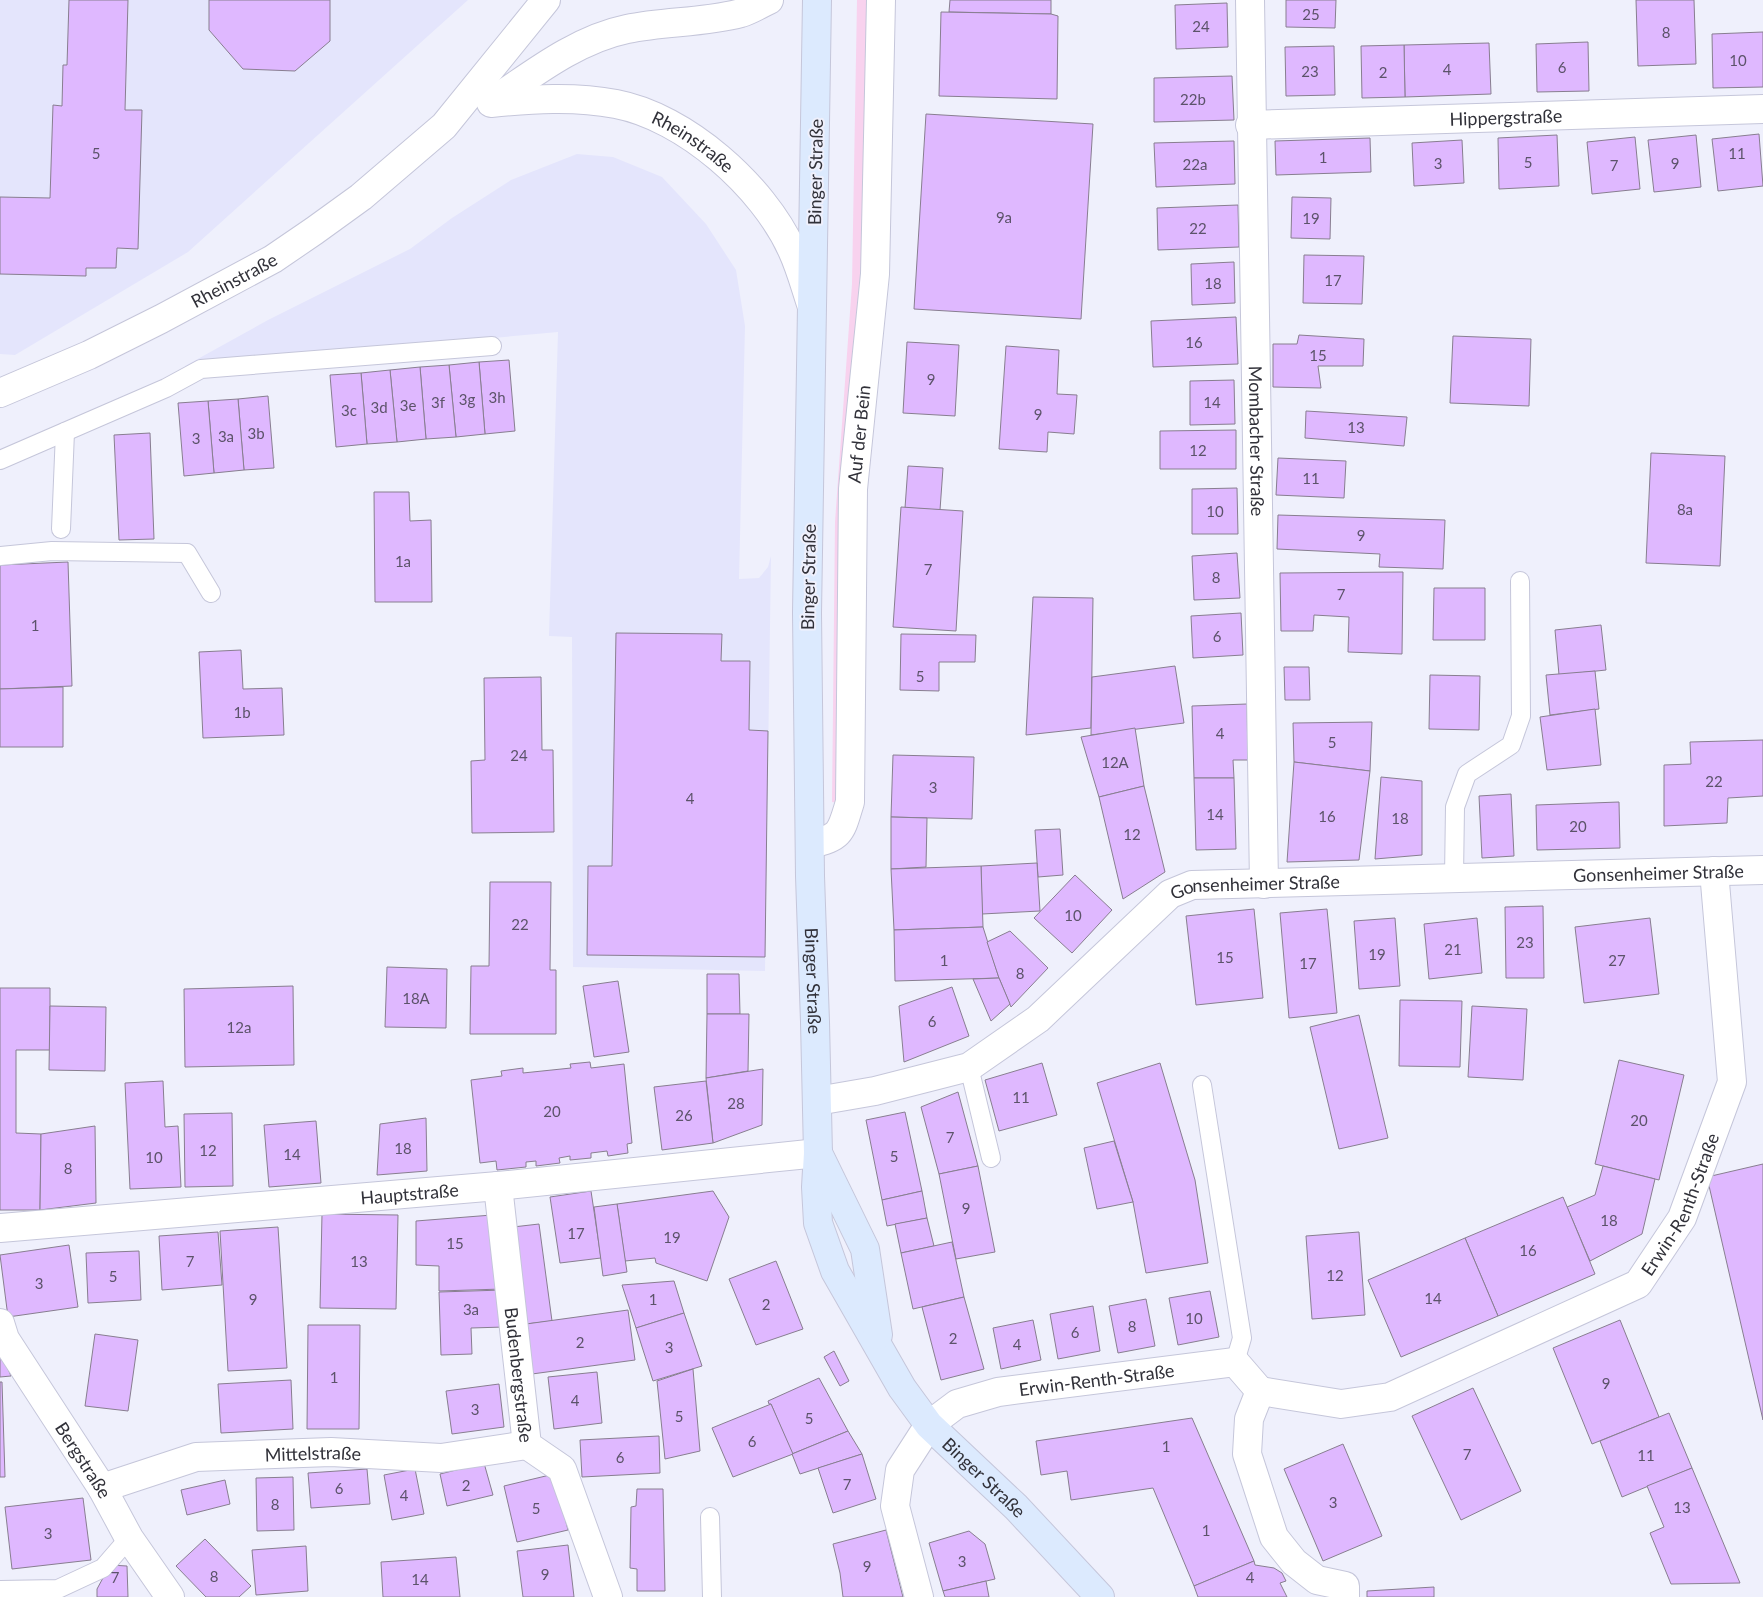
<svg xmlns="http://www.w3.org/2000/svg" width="1763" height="1597" font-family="Lato,sans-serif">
<rect width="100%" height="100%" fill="#eff0fc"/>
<g fill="#e4e5fc">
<polygon points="0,0 468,0 188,252 15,355 0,354"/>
<polygon points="577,154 613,157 662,177 706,224 736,270 745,326 739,579 759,578 768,567 771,556 765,971 573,967 572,637 549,636 558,332 185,366 268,320 410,249 452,218 511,180"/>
</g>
<polygon fill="#f8d2ee" points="857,0 869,0 867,173 838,803 832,802 835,522 852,284"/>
<g fill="#dfb8ff" stroke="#887e90">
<polygon points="69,0 128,0 125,110 142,110 138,249 117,248 116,268 86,268 86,276 0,274 0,197 50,198 53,105 62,106 63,65 67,65"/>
<polygon points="209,0 330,0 330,41 295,71 243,69 209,30"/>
<polygon points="950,0 1051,0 1051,14 949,12"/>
<polygon points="1286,0 1336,0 1335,28 1286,27"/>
<polygon points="1636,0 1694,0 1696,64 1638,66"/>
<polygon points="1227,3 1228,47 1176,49 1175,5"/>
<polygon points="941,12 1051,14 1058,16 1057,99 939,96"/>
<polygon points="1763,32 1763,87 1713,88 1712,34"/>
<polygon points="1588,42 1589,91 1537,92 1536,44"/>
<polygon points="1489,43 1491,94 1405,97 1404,45"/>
<polygon points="1404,45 1405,97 1362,98 1361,46"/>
<polygon points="1334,46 1335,95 1286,96 1285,47"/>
<polygon points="1232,76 1234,120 1154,122 1154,78"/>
<polygon points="926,114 1093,124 1081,319 914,309"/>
<polygon points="1759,134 1763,186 1718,191 1712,139"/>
<polygon points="1557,135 1559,186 1499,189 1498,138"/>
<polygon points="1696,135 1701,187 1654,192 1648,140"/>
<polygon points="1635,137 1640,189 1592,194 1587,142"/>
<polygon points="1370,138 1371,172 1276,175 1275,141"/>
<polygon points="1462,140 1464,183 1414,186 1412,143"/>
<polygon points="1234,141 1235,184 1156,187 1154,143"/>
<polygon points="1292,197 1331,198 1330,239 1291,238"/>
<polygon points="1238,205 1239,247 1158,250 1157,208"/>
<polygon points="1304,255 1364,256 1362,304 1303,303"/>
<polygon points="1234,262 1235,303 1192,305 1191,264"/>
<polygon points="1236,317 1238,364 1153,367 1151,321"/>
<polygon points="1299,335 1364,339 1363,366 1318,366 1321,388 1273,387 1273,344 1297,344"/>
<polygon points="1453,336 1531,339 1529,406 1450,403"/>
<polygon points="907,342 959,345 955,416 903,413"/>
<polygon points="1006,346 1059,350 1057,394 1077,395 1074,434 1048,432 1047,452 999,449"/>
<polygon points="509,360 515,431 485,434 479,362"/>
<polygon points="479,362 485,434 456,437 449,365"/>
<polygon points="449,365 456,437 426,439 420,367"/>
<polygon points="420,367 426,439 397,442 390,370"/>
<polygon points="390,370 397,442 367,444 361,373"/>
<polygon points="361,373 367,444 336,447 330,375"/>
<polygon points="1234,380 1235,424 1190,425 1190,381"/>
<polygon points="268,396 274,468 244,470 238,399"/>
<polygon points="238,399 244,470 214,473 208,401"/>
<polygon points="208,401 214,473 184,476 178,403"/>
<polygon points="1306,411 1407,417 1404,446 1305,438"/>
<polygon points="1236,430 1236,469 1160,469 1160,431"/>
<polygon points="150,433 154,539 119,540 114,435"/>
<polygon points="1651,453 1725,456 1720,566 1646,563"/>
<polygon points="1278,458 1346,461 1344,498 1276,495"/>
<polygon points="908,466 943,468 940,510 905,508"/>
<polygon points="1237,488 1238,534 1192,534 1192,489"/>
<polygon points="374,492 409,492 410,521 431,520 432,602 375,602"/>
<polygon points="901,507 963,511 956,631 893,627"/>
<polygon points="1278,515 1445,520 1443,569 1379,567 1380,554 1277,549"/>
<polygon points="1237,553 1240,598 1194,600 1192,556"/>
<polygon points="68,562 72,686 0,689 0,565"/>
<polygon points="1403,572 1402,654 1348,652 1349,617 1314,615 1313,631 1281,631 1280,573"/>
<polygon points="1434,588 1485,588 1485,640 1433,640"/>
<polygon points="1033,597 1093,598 1091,728 1026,735"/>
<polygon points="1241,613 1243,655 1193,658 1191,616"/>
<polygon points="1601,625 1606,670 1559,675 1555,630"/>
<polygon points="616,633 722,634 721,661 750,661 749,730 768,731 765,957 587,955 588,866 612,866"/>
<polygon points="901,634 976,635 975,662 939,662 939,691 900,690"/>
<polygon points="241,650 243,689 282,688 284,735 203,738 199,652"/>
<polygon points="1175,666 1184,723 1091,735 1092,677"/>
<polygon points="1284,667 1309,667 1310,700 1285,700"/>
<polygon points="1595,671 1599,709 1550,715 1546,675"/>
<polygon points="1430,675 1480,676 1479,730 1429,729"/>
<polygon points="541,677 542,750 553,750 554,832 472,833 471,761 485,760 484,678"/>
<polygon points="63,687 63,747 0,747 0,689"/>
<polygon points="1247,704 1248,760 1233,760 1234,778 1194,778 1192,706"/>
<polygon points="1595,709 1601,765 1547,770 1540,717"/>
<polygon points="1372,722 1370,771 1294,762 1293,723"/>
<polygon points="1135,728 1144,786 1099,797 1081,737"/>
<polygon points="1763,740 1763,796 1728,798 1727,823 1664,826 1664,765 1691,764 1690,742"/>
<polygon points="893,755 974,757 972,819 891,817"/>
<polygon points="1294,762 1370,771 1359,860 1287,862"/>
<polygon points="1381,777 1422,781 1422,855 1375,859"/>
<polygon points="1194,778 1234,778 1236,849 1196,850"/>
<polygon points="1144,786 1165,872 1123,899 1099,797"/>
<polygon points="1511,794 1514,856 1482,858 1479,796"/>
<polygon points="1619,802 1620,848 1537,850 1536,805"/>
<polygon points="891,817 927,818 926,867 891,869"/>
<polygon points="1060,829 1063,875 1038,877 1035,830"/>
<polygon points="1037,863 1040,911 982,914 981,866"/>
<polygon points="981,866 983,927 894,930 891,869"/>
<polygon points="1075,875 1112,910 1072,953 1034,918"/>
<polygon points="490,882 551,882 550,970 556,970 556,1034 470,1034 471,966 489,966"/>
<polygon points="1543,906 1544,978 1506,978 1505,907"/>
<polygon points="1254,909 1263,998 1196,1005 1186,916"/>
<polygon points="1327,909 1337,1013 1289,1018 1280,913"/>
<polygon points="1395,918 1400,986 1359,989 1354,921"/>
<polygon points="1477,918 1482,973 1429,979 1424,924"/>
<polygon points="1650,918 1659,994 1584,1003 1575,927"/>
<polygon points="983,927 999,978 895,981 894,930"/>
<polygon points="1010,931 1048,968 1011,1007 999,978 987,942"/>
<polygon points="387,967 447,969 446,1028 385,1027"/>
<polygon points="707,974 739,974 740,1014 707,1014"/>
<polygon points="999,978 1010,1004 991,1021 973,979"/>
<polygon points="618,981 629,1052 594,1057 583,986"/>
<polygon points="293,986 294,1065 185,1067 184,989"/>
<polygon points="952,987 969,1036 904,1062 899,1006"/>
<polygon points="0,988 50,988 50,1050 16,1050 16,1133 41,1134 40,1210 0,1210"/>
<polygon points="1400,1000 1462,1001 1460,1067 1399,1066"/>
<polygon points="50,1006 106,1007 105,1071 49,1070"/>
<polygon points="1472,1006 1527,1009 1523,1080 1468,1077"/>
<polygon points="707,1014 749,1014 748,1071 706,1078"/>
<polygon points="1359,1015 1388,1138 1339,1149 1310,1027"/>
<polygon points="1619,1060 1684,1075 1659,1180 1595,1164"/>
<polygon points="590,1062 591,1068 624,1064 632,1143 627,1144 628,1153 608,1156 607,1151 591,1153 591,1158 570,1160 570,1156 559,1158 560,1163 536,1166 536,1161 526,1162 526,1167 497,1170 496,1161 480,1163 471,1080 502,1076 501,1071 523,1068 523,1073 571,1068 570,1064"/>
<polygon points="1042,1063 1057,1115 999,1131 985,1080"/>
<polygon points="1160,1063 1195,1180 1208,1263 1146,1273 1133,1202 1097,1083"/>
<polygon points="763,1069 762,1125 713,1143 706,1078"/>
<polygon points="163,1081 165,1127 178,1126 181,1187 130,1189 125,1083"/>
<polygon points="706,1081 713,1143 662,1150 654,1087"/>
<polygon points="958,1092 978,1166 939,1174 921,1107"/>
<polygon points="905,1112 922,1191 882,1200 866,1120"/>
<polygon points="232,1113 233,1186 185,1187 184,1114"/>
<polygon points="426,1118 427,1171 377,1175 380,1124"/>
<polygon points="316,1121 321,1183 269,1187 264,1125"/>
<polygon points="95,1126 96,1203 40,1210 41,1134"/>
<polygon points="1114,1141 1133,1202 1097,1209 1084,1148"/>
<polygon points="1763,1164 1763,1420 1707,1177"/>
<polygon points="978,1166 995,1252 956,1259 939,1174"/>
<polygon points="1603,1166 1655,1179 1642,1234 1590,1261 1567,1207 1595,1195"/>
<polygon points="591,1191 601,1258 560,1263 550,1197"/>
<polygon points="713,1191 729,1217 707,1281 656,1263 655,1258 625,1261 617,1204"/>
<polygon points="922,1191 927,1218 887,1226 882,1200"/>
<polygon points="1563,1197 1595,1274 1498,1316 1465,1238"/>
<polygon points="617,1204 627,1272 603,1276 594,1207"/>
<polygon points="322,1214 398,1215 396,1309 320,1308"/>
<polygon points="492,1215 502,1289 439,1291 439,1266 416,1265 416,1221"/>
<polygon points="927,1218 934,1246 901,1253 895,1224"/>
<polygon points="539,1224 552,1321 526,1324 513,1227"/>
<polygon points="278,1227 287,1368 228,1371 220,1231"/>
<polygon points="218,1232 222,1285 162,1290 159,1236"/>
<polygon points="1359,1232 1365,1315 1312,1319 1306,1236"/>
<polygon points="1465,1238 1498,1316 1401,1357 1368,1280"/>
<polygon points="952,1242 964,1297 913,1309 901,1253"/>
<polygon points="69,1245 78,1307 8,1317 0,1255"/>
<polygon points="139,1251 141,1300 88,1303 86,1253"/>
<polygon points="776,1261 803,1329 756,1345 729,1279"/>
<polygon points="674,1281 684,1313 636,1328 622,1285"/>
<polygon points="503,1290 504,1327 471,1328 472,1354 441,1355 439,1292"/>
<polygon points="1210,1291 1219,1337 1178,1345 1169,1298"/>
<polygon points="964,1297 984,1369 941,1380 922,1307"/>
<polygon points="1146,1299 1155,1346 1118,1353 1109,1306"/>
<polygon points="1093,1306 1100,1351 1058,1359 1050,1314"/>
<polygon points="628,1310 635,1360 532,1374 526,1324"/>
<polygon points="684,1313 702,1366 653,1381 636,1328"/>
<polygon points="1033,1320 1041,1360 1001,1369 993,1328"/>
<polygon points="1620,1320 1659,1417 1592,1444 1553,1348"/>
<polygon points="308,1325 360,1325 359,1429 307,1429"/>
<polygon points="95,1334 138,1340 128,1411 85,1406"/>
<polygon points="0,1351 11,1376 0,1377"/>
<polygon points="834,1351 849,1381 840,1386 824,1357"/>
<polygon points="693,1369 700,1451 665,1459 657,1381"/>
<polygon points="597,1372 602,1423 554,1429 548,1377"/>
<polygon points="819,1378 848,1431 792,1454 771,1404 769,1404 768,1401"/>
<polygon points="291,1380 293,1429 221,1433 218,1384"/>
<polygon points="0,1382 2,1382 5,1477 0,1477"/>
<polygon points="499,1384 504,1427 452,1434 446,1391"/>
<polygon points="1473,1388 1521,1491 1461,1520 1412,1416"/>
<polygon points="771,1404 793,1454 733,1477 712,1428"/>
<polygon points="1669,1413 1692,1468 1622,1497 1600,1441"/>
<polygon points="1192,1418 1254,1561 1194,1586 1153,1488 1071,1500 1067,1471 1041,1475 1036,1441"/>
<polygon points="848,1431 862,1454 800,1474 792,1454"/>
<polygon points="659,1436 660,1473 582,1477 580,1440"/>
<polygon points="1343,1444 1382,1536 1323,1561 1284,1469"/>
<polygon points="862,1454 876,1499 833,1513 818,1468"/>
<polygon points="484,1463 493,1495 447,1506 440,1474"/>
<polygon points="1692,1468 1740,1583 1671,1584 1650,1533 1664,1527 1647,1486"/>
<polygon points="367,1469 370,1504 311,1508 308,1473"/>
<polygon points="415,1469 424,1514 392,1520 384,1475"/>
<polygon points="554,1474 568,1530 517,1542 504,1486"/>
<polygon points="293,1477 294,1530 257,1531 256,1478"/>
<polygon points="225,1480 230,1504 187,1515 181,1490"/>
<polygon points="637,1489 663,1489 665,1591 637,1591 637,1569 630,1568 631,1507 636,1506"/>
<polygon points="83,1498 91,1560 12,1569 5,1507"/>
<polygon points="886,1530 903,1597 843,1597 840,1573 833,1544"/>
<polygon points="969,1531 985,1544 995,1579 943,1591 929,1543"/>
<polygon points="205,1539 251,1586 239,1597 206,1597 176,1566"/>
<polygon points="568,1545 574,1597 523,1597 517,1551"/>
<polygon points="306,1546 308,1591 256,1595 252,1550"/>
<polygon points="456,1557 460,1597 383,1597 381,1562"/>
<polygon points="1254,1561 1255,1565 1274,1568 1282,1573 1286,1581 1280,1583 1287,1597 1198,1597 1194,1586"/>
<polygon points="110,1565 127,1566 128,1597 97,1597 97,1589"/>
<polygon points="986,1581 989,1597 945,1597 943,1591"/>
<polygon points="1434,1587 1434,1597 1367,1597 1367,1591"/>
</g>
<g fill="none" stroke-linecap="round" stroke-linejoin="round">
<g stroke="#c5c6da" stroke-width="20">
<g id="service">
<polyline points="0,460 166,388 201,369 492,346"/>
<polyline points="61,529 65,432"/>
<polyline points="0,556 52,551 187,553 211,593"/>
<polyline points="1454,877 1455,807 1467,774 1511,745 1521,716 1520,581"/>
<polyline points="969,1067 991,1158"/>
<polyline points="1202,1085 1242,1338 1235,1362"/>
<polyline points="710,1517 712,1597"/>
<polyline points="0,1590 58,1589 103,1568 129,1538"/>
</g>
</g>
<g stroke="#c5c6da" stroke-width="30">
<g id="minor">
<path id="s1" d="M1250,0L1264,884"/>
<path d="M493,101C534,73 578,39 627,29C665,21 704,23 741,13C751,10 760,4 769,0"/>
<path id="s2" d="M491,103C532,99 574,96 616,104C685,117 763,186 792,250C800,267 805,286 811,304"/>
<path id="s3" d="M1250,125L1763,109"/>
<path id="s4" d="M0,393L89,355L161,319L273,259L314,231L361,197L444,126L546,0"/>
<path id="s5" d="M810,844C842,838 841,831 850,802L853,489L875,274L881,0"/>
<path id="s6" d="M817,1101L875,1091L969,1067L1038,1019L1170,894L1192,885L1763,870"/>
<path id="s7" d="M498,1186L527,1445L562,1469L608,1597"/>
<path id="s8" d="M0,1228L498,1186L818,1153"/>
<path id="s9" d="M0,1323L5,1339L102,1488L129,1538L170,1597"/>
<path id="s10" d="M1260,1391L1341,1404L1390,1397L1638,1284L1682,1218L1732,1082L1714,871"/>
<path id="s11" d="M102,1488L196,1457L331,1452L441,1458L527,1445"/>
<path id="s12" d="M919,1597L895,1506L900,1470L929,1425L957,1404L998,1392L1235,1362L1260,1391L1249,1419L1247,1454L1274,1537L1294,1562L1317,1580L1345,1586V1597"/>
</g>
</g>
<g stroke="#c5c6da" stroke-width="30">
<g id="secondary">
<path id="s13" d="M817,0L807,613L810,876L815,1022L818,1153L816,1187L818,1223L835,1271L902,1388L929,1425L1016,1507L1100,1597"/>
<polyline points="818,1153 865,1249 878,1335"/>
</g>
</g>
<use href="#service" stroke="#fff" stroke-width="18"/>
<use href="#minor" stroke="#fff" stroke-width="28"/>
<use href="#secondary" stroke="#dceafe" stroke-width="28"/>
</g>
<g text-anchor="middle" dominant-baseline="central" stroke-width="4" stroke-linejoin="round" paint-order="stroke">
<g font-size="15" fill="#5c536a">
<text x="1311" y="14">25</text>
<text x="1201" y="26">24</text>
<text x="1666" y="32">8</text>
<text x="1738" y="60">10</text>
<text x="1562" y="67">6</text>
<text x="1447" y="69">4</text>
<text x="1310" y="71">23</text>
<text x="1383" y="72">2</text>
<text x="1193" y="99">22b</text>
<text x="96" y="153">5</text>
<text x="1737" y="153">11</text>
<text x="1323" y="157">1</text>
<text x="1528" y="162">5</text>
<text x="1438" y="163">3</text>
<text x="1675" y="163">9</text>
<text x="1195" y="164">22a</text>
<text x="1614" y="165">7</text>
<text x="1004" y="217">9a</text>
<text x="1311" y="218">19</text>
<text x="1198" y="228">22</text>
<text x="1333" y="280">17</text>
<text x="1213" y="283">18</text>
<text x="1194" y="342">16</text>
<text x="1318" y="355">15</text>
<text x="931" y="379">9</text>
<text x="497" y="397">3h</text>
<text x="467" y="399">3g</text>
<text x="438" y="402">3f</text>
<text x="1212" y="402">14</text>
<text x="408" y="405">3e</text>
<text x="379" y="407">3d</text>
<text x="349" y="410">3c</text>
<text x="1038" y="414">9</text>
<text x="1356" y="427">13</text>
<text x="256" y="433">3b</text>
<text x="226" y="436">3a</text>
<text x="196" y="438">3</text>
<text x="1198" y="450">12</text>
<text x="1311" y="478">11</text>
<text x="1685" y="509">8a</text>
<text x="1215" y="511">10</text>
<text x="1361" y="535">9</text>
<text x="403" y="561">1a</text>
<text x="928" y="569">7</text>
<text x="1216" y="577">8</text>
<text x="1341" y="594">7</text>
<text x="35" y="625">1</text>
<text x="1217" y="636">6</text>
<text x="920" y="676">5</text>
<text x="242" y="712">1b</text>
<text x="1220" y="733">4</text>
<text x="1332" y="742">5</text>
<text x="519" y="755">24</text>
<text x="1115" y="762">12A</text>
<text x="1714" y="781">22</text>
<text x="933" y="787">3</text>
<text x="690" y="798">4</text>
<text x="1215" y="814">14</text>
<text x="1327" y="816">16</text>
<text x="1400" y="818">18</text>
<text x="1578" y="826">20</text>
<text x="1132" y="834">12</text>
<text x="1073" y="915">10</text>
<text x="520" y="924">22</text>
<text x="1525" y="942">23</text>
<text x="1453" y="949">21</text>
<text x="1377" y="954">19</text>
<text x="1225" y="957">15</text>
<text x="944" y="960">1</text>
<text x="1617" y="960">27</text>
<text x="1308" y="963">17</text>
<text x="1020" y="973">8</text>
<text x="416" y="998">18A</text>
<text x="932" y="1021">6</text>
<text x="239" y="1027">12a</text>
<text x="1021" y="1097">11</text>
<text x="736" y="1103">28</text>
<text x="552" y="1111">20</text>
<text x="684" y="1115">26</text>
<text x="1639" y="1120">20</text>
<text x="950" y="1137">7</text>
<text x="403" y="1148">18</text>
<text x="208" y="1150">12</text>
<text x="292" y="1154">14</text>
<text x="894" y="1156">5</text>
<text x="154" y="1157">10</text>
<text x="68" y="1168">8</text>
<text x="966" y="1208">9</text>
<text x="1609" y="1220">18</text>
<text x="576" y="1233">17</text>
<text x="672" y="1237">19</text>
<text x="455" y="1243">15</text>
<text x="1528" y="1250">16</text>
<text x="190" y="1261">7</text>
<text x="359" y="1261">13</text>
<text x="1335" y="1275">12</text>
<text x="113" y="1276">5</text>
<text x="39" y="1283">3</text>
<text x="1433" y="1298">14</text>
<text x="253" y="1299">9</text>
<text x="653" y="1299">1</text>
<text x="766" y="1304">2</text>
<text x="471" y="1309">3a</text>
<text x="1194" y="1318">10</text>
<text x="1132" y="1326">8</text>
<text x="1075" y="1332">6</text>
<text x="953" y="1338">2</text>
<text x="580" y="1342">2</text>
<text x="1017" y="1344">4</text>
<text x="669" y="1347">3</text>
<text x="334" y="1377">1</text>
<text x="1606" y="1383">9</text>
<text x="575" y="1400">4</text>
<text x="475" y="1409">3</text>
<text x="679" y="1416">5</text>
<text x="809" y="1418">5</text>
<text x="752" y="1441">6</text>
<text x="1166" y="1446">1</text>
<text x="1467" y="1454">7</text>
<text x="1646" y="1455">11</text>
<text x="620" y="1457">6</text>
<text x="847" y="1484">7</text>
<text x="466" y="1485">2</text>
<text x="339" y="1488">6</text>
<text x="404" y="1495">4</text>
<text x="1333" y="1502">3</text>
<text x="275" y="1504">8</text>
<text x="1682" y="1507">13</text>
<text x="536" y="1508">5</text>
<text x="1206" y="1530">1</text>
<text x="48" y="1533">3</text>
<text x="962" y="1561">3</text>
<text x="867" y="1566">9</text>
<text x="545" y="1574">9</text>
<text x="214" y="1576">8</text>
<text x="115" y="1577">7</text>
<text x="1250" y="1577">4</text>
<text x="420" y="1579">14</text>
</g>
<g font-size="18" fill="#313139" stroke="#eff0fc">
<text stroke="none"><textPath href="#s3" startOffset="256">Hippergstraße</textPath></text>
<text stroke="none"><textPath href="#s2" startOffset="212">Rheinstraße</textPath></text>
<text transform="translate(815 172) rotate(-89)">Binger Straße</text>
<text stroke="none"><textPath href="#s4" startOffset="260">Rheinstraße</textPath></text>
<text stroke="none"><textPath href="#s5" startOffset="432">Auf der Bein</textPath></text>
<text stroke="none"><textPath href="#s1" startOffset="441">Mombacher Straße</textPath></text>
<text transform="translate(808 577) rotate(-89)">Binger Straße</text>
<text stroke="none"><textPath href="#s6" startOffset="912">Gonsenheimer Straße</textPath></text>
<text stroke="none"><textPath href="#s6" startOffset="508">Gonsenheimer Straße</textPath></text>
<text stroke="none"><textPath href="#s13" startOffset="981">Binger Straße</textPath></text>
<text stroke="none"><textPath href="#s8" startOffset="411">Hauptstraße</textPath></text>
<text stroke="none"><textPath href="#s10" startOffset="495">Erwin-Renth-Straße</textPath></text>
<text stroke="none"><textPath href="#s7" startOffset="190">Budenbergstraße</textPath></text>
<text stroke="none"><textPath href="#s12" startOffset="361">Erwin-Renth-Straße</textPath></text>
<text stroke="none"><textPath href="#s11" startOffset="216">Mittelstraße</textPath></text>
<text stroke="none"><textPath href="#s9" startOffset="161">Bergstraße</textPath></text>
<text stroke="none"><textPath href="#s13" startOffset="1531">Binger Straße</textPath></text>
</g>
</g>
</svg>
